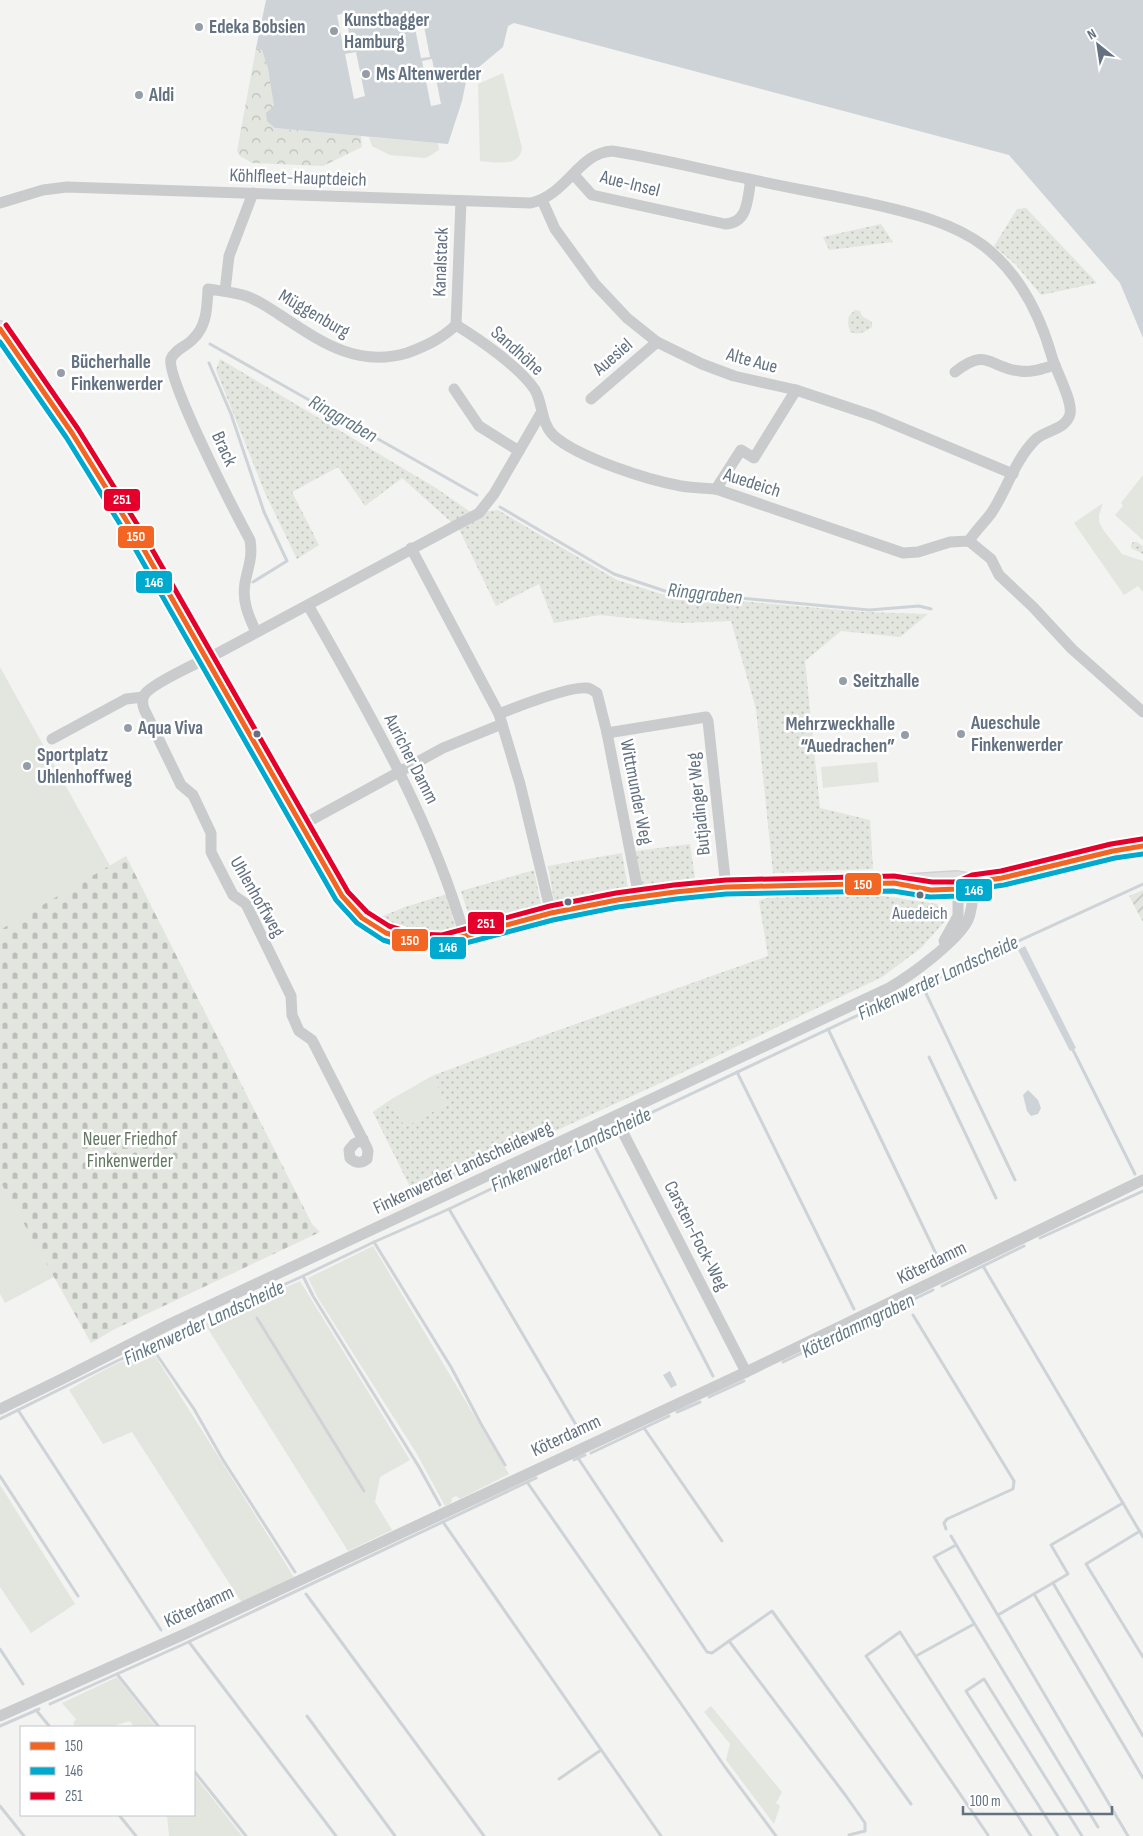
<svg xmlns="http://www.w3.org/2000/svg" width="1143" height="1836" font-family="'Sofia Sans Condensed',sans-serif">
<defs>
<pattern id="forest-crowns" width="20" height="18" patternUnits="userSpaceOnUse" patternTransform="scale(1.25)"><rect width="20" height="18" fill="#e2e6df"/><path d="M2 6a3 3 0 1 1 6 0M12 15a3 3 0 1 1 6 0" fill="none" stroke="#bbbfba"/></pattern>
<pattern id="cemetery-stones" width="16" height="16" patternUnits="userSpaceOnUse" patternTransform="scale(1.25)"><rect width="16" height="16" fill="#e2e6df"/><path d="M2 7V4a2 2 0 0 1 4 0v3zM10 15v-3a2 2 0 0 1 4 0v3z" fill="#bbbfba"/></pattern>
<pattern id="park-dots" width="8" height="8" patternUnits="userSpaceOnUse" patternTransform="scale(1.25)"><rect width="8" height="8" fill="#e2e6df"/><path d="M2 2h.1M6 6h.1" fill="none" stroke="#bbbfba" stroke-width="1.8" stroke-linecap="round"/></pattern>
<pattern id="garden-furrows" width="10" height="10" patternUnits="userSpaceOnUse" patternTransform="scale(1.25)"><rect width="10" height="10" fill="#e2e6df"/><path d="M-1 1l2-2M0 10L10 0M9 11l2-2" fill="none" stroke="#bbbfba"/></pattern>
</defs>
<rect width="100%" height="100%" fill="#f3f3f1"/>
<g fill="#e2e6df">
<path d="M503,73L522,148C520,168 494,162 480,161L478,84Z"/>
<polygon points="369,137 438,143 439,150 426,158 390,155 372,146"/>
<polygon points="1143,475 1143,540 1115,515 1123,506 1121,503"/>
<polygon points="1103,503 1099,515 1099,522 1104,531 1122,554 1143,561 1143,592 1138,586 1124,595 1074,523"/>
<polygon points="0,667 110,866 0,930"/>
<polygon points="877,762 879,782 823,788 821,767"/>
<polygon points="432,1076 447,1104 405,1127 390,1100"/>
<polygon points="0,1181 54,1277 5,1303 0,1294"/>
<polygon points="373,1246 509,1474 460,1499 456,1496 452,1498 451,1503 445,1506 417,1454 318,1298 308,1278"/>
<polygon points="300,1281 410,1460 380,1477 375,1502 392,1530 348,1551 205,1324"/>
<path d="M152,1351L294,1577L242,1603L132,1432L103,1444L69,1390C95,1375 122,1358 152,1351Z"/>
<polygon points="0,1485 75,1604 31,1633 0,1587"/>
<polygon points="117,1677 156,1727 134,1727 130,1721 110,1727 75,1726 73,1723 76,1719 62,1703"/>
<polygon points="711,1706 782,1792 776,1803 780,1806 774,1824 726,1760 730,1744 704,1712"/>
<polygon points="194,1775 242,1836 169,1836 167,1815 194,1815"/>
</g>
<path fill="url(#forest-crowns)" d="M256,48L262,50C271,76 274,101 275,128L361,136L362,147L323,166L252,163L240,156L237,151Z"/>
<polygon fill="url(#cemetery-stones)" points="126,856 312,1224 320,1232 113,1330 91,1343 0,1181 0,930"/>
<g fill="url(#park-dots)">
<polygon points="1026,208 1097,283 1041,295 1016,265 994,246 1017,209"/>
<polygon points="881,224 893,242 829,250 823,237"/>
<path d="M855,310L860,311L862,316L872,322V327C864,333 859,335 850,332L848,323L849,316Z"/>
<polygon points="220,359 436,488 472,513 498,510 617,580 661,594 864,612 928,614 900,637 841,631 805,661 820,808 870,820 873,869 773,873 756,709 731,621 680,623 600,615 554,623 539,584 496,606 459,529 402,478 365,506 338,467 292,492 319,545 297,559 265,493 216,370"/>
<polygon points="1133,542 1137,542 1143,546 1143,554 1131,548 1131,545"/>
<polygon points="690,844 695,878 641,886 635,851"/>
<polygon points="622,853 628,888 554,901 548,866"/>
<polygon points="534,870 541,904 471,923 461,891"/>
<path d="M447,894L456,930C430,933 400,935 378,918L405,907Z"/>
<polygon points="875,895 937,904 945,921 921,948 882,977 654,1086 461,1174 428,1183 412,1191 373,1112 390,1100 405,1127 447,1104 432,1076 477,1059 768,956 759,901 772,896"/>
</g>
<polygon fill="url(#garden-furrows)" points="1143,890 1143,922 1129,896"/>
<g fill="#cdd3d7">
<polygon points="266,0 1143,0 1143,338 1120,283 1009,155 514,23 508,26 503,47 467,77 462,101 448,144 275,128 267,121 266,113 274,106 268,69 262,50 256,48"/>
<polygon points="1025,946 1076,1048 1070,1051 1018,950"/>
<polygon points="1028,1090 1038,1100 1041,1108 1038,1114 1031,1116 1027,1111 1023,1095"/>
<polygon points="670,1371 677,1385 671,1388 663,1375"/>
</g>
<g fill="#f3f3f1">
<polygon points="345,13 352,49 344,51 337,15"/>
<polygon points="423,21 430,57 421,58 414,23"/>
<polygon points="356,52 365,96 354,99 345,54"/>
<polygon points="432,59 441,104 431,106 422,61"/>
</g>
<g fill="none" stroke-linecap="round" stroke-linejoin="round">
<g stroke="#cdd3d7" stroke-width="3">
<polyline points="210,344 477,495"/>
<polyline points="209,363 231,414 264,512 287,561 253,582"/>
<polyline points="500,507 614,574 665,591 869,610 919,606 931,609"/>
<polyline points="922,985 1015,1180"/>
<polyline points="828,1029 939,1260"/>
<polyline points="1072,1048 1135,1174"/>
<polyline points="929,1057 996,1198"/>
<polyline points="737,1072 854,1309"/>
<polyline points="623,1126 922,985 1143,884"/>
<polyline points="592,1141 713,1376"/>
<polyline points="449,1209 582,1435"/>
<polyline points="1040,1238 1143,1191"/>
<polyline points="374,1242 451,1367 481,1424 505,1465"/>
<polyline points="983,1266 1143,1537"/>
<polyline points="303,1276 313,1296 419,1467 440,1505"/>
<polyline points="942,1286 1024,1246"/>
<polyline points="913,1315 1014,1481 1013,1489 947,1519 944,1523 946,1529"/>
<polyline points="257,1318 364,1491"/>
<polyline points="153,1345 157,1355 194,1409 223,1460 295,1572"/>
<polyline points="783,1362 933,1290"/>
<polyline points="709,1397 744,1381"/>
<polyline points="18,1410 161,1630"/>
<polyline points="677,1412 700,1402"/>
<polyline points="0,1419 117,1361 303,1276 374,1242 449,1209 617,1129"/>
<polyline points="644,1428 722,1541"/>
<polyline points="591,1453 669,1416"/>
<polyline points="578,1458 707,1652 712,1653 729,1641 846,1796 865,1823 865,1831 849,1835"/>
<polyline points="574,1460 585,1455"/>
<polyline points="0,1476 78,1596"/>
<polyline points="527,1482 725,1767 776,1836"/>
<polyline points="443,1522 661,1836"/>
<polyline points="1140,1531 1086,1564 1143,1657"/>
<polyline points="951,1536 1128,1836"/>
<polyline points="956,1545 934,1557 1098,1827"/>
<polyline points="1053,1583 1143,1736"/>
<polyline points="306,1594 484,1836"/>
<polyline points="1034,1594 1143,1778"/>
<polyline points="998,1615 1068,1574 1051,1545 1123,1503"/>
<polyline points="729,1641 772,1611 911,1804"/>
<polyline points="189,1642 336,1836"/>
<polyline points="0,1649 23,1684"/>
<polyline points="916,1656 974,1624"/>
<polyline points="117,1674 159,1727"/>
<polyline points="50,1704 184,1644 536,1478"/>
<polyline points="36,1710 50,1727"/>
<polyline points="307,1716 395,1836"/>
<polyline points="0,1726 39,1709"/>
<polyline points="194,1771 246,1836"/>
<polyline points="559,1779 601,1750"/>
<polyline points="0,1806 24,1836"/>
<polyline points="119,1815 136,1836"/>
<polyline points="988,1835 866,1656 900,1632 1031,1836"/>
<polyline points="1058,1836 966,1691 984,1679 1082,1836"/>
</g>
<g stroke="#d0d1d0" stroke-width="18">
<path id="secondary" d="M0,329L72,433L139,541L342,896C366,930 402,946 443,942L551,913L617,900L675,892L749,886L894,883L957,879L974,882L1002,878L1113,851L1143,846"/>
</g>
<g stroke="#cacbcc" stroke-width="11">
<path d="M574,175L592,195L725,224C749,223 747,198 751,180"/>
<polyline points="542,200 555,229 595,284 627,318 657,342 702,364 734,376 796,390 874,416 1013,474"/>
<path d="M0,203L43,190L67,187L531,203C568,194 578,153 612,151C658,158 704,170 749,179C790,188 831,195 872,204C911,213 952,222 984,246C1020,274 1040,315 1052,357C1056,371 1073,401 1070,414C1066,430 1045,430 1035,440C1015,460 1007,489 992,512C985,522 976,530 969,541"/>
<polyline points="225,291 229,256 253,193"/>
<path d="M456,325C479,339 520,367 535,390C543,404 541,424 554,436C579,458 648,480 681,486C693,488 705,488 716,489L903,553L918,552L950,542L969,541L991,559L999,575L1033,607L1072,649L1143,712"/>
<polyline points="456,325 461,201"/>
<path d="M955,372C988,346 989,368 1020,371C1032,373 1044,368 1055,365"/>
<polyline points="454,389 479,426 519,451"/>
<polyline points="591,399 657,342"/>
<polyline points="716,489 741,450 754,458 796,390"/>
<polyline points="411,548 499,714 520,784 551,913"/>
<path d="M308,605C368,711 431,818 465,937"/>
<path d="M256,632C248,615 242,601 245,583C248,566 253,558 250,540C237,516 165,377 171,359C174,350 187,346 193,339C207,326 207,307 208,289C221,291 234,292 246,296C258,300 269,308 280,315C320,341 356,368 407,353C426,346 441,339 456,325"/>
<path d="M499,714C516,707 570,686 587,688C590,688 594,691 597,693L607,733L639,897"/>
<polyline points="607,733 706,717 708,721 726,887"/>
<polyline points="52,739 126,699 143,697"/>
<polyline points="302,825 443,748 502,724"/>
<polyline points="944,941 958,916 958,889"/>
<polyline points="615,1117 746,1372"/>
<path d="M363,1139L354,1144L349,1150L350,1158C355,1163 361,1164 367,1159L368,1151L367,1148L312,1040L299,1031L292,1015L291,996L246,904L233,895L211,852V833L193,795L181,785L144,709C142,703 142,698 145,694C151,685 196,663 207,659L479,513L494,494L541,413"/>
<path d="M0,1409L62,1379L170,1324L889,988C910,976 958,941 968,920C973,908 973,895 974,882"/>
<polyline points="0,1716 187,1633 746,1372 1143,1180"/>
</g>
<use href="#secondary" stroke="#dfdfe0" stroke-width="15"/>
<g stroke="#fff" stroke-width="9">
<polyline id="bus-1" points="0,329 72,433 139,541 342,896 362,918 386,933 413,941 443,942 551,913 617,900 675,892 726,887 894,883 931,890 958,889 974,882 1002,878 1113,851 1143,846"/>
</g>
<g stroke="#fff" stroke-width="9">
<polyline id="bus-2" points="0,342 66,437 133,545 336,900 357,923 383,940 412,949 443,949 553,920 618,907 676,899 726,894 893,891 930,897 959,896 976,889 1004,885 1115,858 1143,854"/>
</g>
<g stroke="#fff" stroke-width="9">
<polyline id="bus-3" points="6,325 78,429 145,537 348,892 367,912 389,926 414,934 442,935 550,906 616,893 674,885 726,880 894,876 932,882 956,882 972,875 1001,871 1111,844 1142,839"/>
</g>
<use href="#bus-1" stroke="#f26522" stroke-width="5"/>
<use href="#bus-2" stroke="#00a9ce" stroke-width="5"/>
<use href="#bus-3" stroke="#e4002b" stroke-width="5"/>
</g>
<g fill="#959ea8" stroke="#fff" stroke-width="2">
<circle cx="199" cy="27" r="5"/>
<circle cx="334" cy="31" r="5"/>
<circle cx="366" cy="74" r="5"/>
<circle cx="139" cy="95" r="5"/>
<circle cx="61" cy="373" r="5"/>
<circle cx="843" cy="681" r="5"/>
<circle cx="128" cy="728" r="5"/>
<circle cx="961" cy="734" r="5"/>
<circle cx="905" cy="735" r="5"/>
<circle cx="27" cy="766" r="5"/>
</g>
<g fill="#637181" stroke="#fff" stroke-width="2">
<circle cx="257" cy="734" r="4.5"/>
<circle cx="920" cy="895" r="4.5"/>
<circle cx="568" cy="902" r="4.5"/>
</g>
<g text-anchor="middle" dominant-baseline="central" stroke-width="5" stroke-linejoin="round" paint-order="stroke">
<g font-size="18" fill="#637181" stroke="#fff">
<text x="920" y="913">Auedeich</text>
</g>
<g font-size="19" font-weight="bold" fill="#637181" stroke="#fff" text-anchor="start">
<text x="344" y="20">Kunstbagger<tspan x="344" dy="22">Hamburg</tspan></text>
<text x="209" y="27">Edeka Bobsien</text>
<text x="376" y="74">Ms Altenwerder</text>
<text x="149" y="95">Aldi</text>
<text x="71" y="362">Bücherhalle<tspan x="71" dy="22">Finkenwerder</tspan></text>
<text x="853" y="681">Seitzhalle</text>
<text x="971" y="723">Aueschule<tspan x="971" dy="22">Finkenwerder</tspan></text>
<text x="895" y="724" text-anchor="end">Mehrzweckhalle<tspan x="895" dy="22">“Auedrachen”</tspan></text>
<text x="138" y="728">Aqua Viva</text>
<text x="37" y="755">Sportplatz<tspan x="37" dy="22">Uhlenhoffweg</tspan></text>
</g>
<g font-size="19" fill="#637181" stroke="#fff">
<text transform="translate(298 178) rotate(2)">Köhlfleet-Hauptdeich</text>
<text transform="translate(630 184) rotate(14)">Aue-Insel</text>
<text transform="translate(441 262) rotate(-88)">Kanalstack</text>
<text transform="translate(314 314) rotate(30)">Müggenburg</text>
<text transform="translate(517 351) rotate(42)">Sandhöhe</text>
<text transform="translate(613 357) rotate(-41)">Auesiel</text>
<text transform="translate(752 361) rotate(15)">Alte Aue</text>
<text transform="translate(224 449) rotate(65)">Brack</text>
<text transform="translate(752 483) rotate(18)">Auedeich</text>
<text transform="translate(411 759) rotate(63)">Auricher Damm</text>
<text transform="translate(636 792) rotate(79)">Wittmunder Weg</text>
<text transform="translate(699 804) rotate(-96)">Butjadinger Weg</text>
<text transform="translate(257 897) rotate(60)">Uhlenhoffweg</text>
<text transform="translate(463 1168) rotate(-25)">Finkenwerder Landscheideweg</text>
<text transform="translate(696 1236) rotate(63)">Carsten-Fock-Weg</text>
<text transform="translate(932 1263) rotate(-26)">Köterdamm</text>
<text transform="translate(566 1436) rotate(-25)">Köterdamm</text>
<text transform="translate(199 1607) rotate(-25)">Köterdamm</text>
</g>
<g font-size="19" fill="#647862" stroke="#fff">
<text x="130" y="1139">Neuer Friedhof<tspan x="130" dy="22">Finkenwerder</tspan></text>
</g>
<g font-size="20" font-style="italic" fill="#637985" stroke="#fff">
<text transform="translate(343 419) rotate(30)">Ringgraben</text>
<text transform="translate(705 594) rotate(6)">Ringgraben</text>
<text transform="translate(938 978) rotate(-25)">Finkenwerder Landscheide</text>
<text transform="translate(571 1150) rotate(-25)">Finkenwerder Landscheide</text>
<text transform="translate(204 1323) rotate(-25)">Finkenwerder Landscheide</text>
<text transform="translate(858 1326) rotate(-26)">Köterdammgraben</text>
</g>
</g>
<g stroke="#fff" stroke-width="2">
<rect x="103" y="488" width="38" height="24" rx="5" fill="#e4002b"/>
<rect x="117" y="525" width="38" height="24" rx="5" fill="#f26522"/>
<rect x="135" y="570" width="38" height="24" rx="5" fill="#00a9ce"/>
<rect x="844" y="872" width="38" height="24" rx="5" fill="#f26522"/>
<rect x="955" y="878" width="38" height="24" rx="5" fill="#00a9ce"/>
<rect x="467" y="911" width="38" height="24" rx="5" fill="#e4002b"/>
<rect x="391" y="928" width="38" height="24" rx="5" fill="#f26522"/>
<rect x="429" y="936" width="38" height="24" rx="5" fill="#00a9ce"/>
</g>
<g font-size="14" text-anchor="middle" font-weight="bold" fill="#fff">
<text x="122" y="504">251</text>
<text x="136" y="541">150</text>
<text x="154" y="587">146</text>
<text x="863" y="889">150</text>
<text x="974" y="895">146</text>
<text x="486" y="928">251</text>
<text x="410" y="945">150</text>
<text x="448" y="952">146</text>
</g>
<rect x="20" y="1726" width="175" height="90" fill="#ffffff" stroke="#c1c6cd"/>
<rect x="30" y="1742" width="25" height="8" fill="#f26522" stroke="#c1c6cd"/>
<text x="65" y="1751" font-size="15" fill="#637181">150</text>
<rect x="30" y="1767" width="25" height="8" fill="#00a9ce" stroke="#c1c6cd"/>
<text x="65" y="1776" font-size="15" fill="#637181">146</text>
<rect x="30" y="1792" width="25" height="8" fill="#e4002b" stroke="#c1c6cd"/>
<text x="65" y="1801" font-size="15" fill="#637181">251</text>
<g transform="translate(1098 45) rotate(330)" stroke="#ffffff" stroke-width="4" paint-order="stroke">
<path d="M0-4L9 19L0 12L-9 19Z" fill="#637181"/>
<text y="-8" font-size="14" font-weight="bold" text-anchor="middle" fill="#637181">N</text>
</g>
<path d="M963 1806v8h149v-8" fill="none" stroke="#637181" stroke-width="2.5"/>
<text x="970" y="1806" font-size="15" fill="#637181" stroke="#ffffff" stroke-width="4" paint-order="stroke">100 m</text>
</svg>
